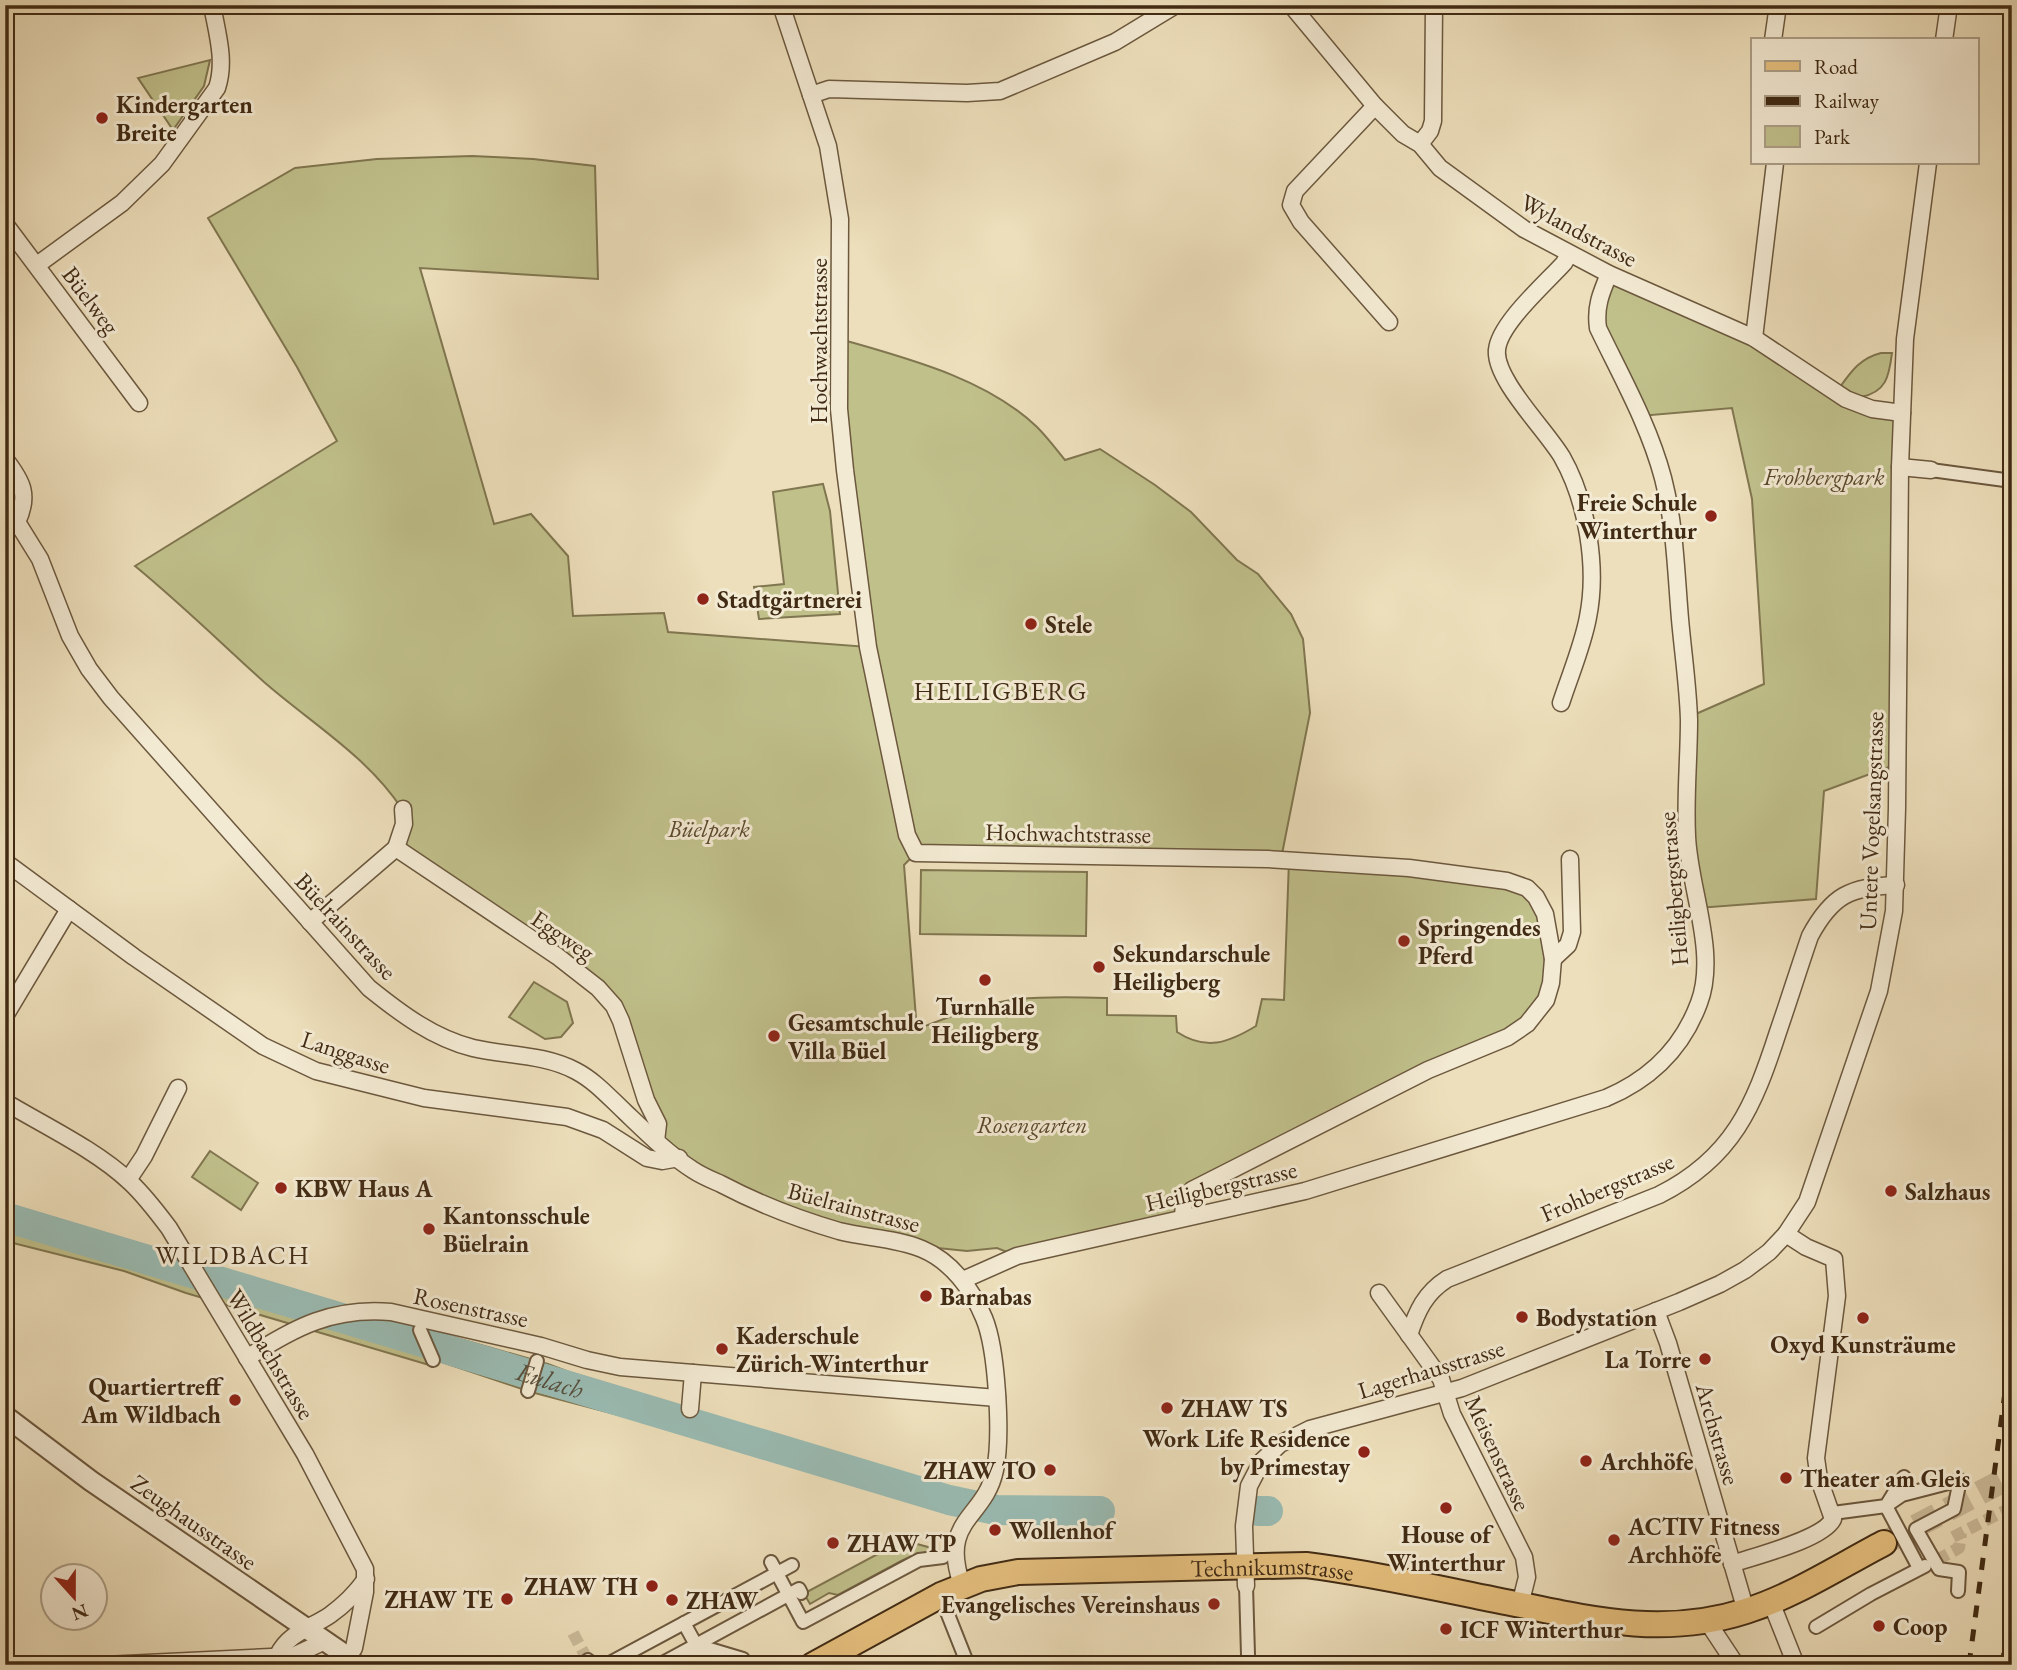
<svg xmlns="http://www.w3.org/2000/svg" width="2017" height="1670" font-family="'EB Garamond',serif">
<rect width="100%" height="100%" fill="#eddfbb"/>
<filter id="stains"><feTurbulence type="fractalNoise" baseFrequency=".00286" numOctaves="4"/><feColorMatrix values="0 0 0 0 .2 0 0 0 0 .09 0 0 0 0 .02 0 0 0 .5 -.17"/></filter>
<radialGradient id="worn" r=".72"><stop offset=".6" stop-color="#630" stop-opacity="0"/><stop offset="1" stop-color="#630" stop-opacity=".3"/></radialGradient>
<g fill="#c0c08b" stroke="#807650" stroke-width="2">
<polygon points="210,60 204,86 173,130 138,78"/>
<path d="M472,156L533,159L595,166L598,279L420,268L494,524L531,514L568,556L573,616L664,613L668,632L868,647L840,339C906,358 986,378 1037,427C1047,437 1056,449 1065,460L1100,449L1155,485L1191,512L1237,560L1258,574L1291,614L1303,639L1310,713L1281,859L916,853L904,865L916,1018L920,1028C951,1016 985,1003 1019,999C1048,996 1077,997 1107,998V1015L1176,1016L1177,1032C1206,1051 1228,1043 1256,1026L1262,999L1284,1000L1289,860L1507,881L1536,897L1551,983L1527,1024L1192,1190L1183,1217L1017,1256L997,1248L967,1251L908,1245L784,1213L656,1141L614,1006L396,848L402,809C367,756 311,723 264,682C221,643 180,603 135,566L337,441L297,367L208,218L295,168L377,159Z"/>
<polygon points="1609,274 1754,338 1846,399 1902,413 1897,764 1824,791 1816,899 1698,908 1689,717 1764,684 1752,499 1732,408 1640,416 1598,328"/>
<path d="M1881,353H1892C1889,377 1886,392 1861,397L1840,387C1852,370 1861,358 1881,353Z"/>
<polygon points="823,484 830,511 840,614 759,619 754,587 784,584 773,492"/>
<polygon points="921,870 1087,872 1086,936 920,934"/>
<polygon points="534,982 567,1002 573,1023 561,1037 545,1039 509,1017"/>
<polygon points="210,1151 258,1183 241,1210 192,1177"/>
<polygon points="5,1203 344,1306 548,1364 569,1372 863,1462 862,1468 980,1500 960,1508 697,1431 695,1435 531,1392 430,1358 429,1365 186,1293 124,1271 5,1241"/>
<polygon points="895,1538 939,1550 937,1555 910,1557 903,1560 838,1595 829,1593 810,1604 803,1592 807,1592 889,1548"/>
</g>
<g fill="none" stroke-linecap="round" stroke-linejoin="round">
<g stroke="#9abcb4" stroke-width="30">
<path id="s1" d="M5,1217L949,1500L996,1510L1100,1511"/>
<polyline points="1258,1511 1268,1511"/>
</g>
<g stroke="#cbbb9a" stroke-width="12" stroke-dasharray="12 6" stroke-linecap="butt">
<polyline points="1953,1537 2012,1507"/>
<polyline points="1937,1560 1959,1548 1961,1533"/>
<polyline points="573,1633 586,1657"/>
</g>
<polyline stroke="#cbbb9a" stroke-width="24" stroke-dasharray="24 12" stroke-linecap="butt" points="1884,1543 2012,1476"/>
<g stroke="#6c583e" stroke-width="16">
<g id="pedestrian">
<polyline points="1931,470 2012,481"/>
<polyline points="420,1330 433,1360"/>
<polyline points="528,1391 537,1361"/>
<polyline points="1833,1513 1886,1506 1904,1477"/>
<polyline points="771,1562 803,1622 919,1560 943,1557"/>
<polyline points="1919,1568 1886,1506 1902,1495 1960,1480 1954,1509 1916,1529 1939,1569 1959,1572 1958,1591"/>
<polyline points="1246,1586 1248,1655 1250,1665"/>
<polyline points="947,1612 968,1665"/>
<polyline points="684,1623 707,1665"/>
<polyline points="1816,1627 1871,1594 1925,1566"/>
<polyline points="588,1660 590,1665"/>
<polyline points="606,1665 792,1565"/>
<polyline points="659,1665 799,1589 801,1593"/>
<polyline points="688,1665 696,1645 743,1659"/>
</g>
</g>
<g stroke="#6c583e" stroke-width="19">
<g id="minor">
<polyline points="781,5 828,146 840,219 839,409 845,470 868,647 907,835 916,853 1267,859 1409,868 1507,881 1527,888 1536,897 1545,914 1553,959 1551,983 1546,1000 1527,1024 1508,1037 1428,1070 1192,1190 1184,1202 1183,1217"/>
<polyline points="1291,5 1375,106 1403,134 1420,144 1440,168 1524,229 1609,274 1754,338 1846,399 1872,409 1902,413"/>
<polyline points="1773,40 1778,5"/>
<polyline points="1944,40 1949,5"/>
<polyline points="811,95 829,89 967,93 1000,91 1115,42 1176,5"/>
<polyline points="1375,106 1295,191 1291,205 1301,222 1389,322"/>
<polyline points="1420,144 1430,131 1433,121 1434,5"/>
<polyline points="5,224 139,403"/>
<path d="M37,265L122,203L162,164L217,88C226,61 217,33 212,5"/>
<polyline points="1754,338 1775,163"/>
<path d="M5,459C22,481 30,495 17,522"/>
<polyline points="1900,467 1931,470"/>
<path d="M17,522L40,559L70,636L89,669L111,698L369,988C400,1013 433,1038 473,1048C508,1056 544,1054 576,1071C595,1081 609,1097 625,1112C646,1132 668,1154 693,1170C702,1176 712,1180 721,1184C759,1204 798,1219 839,1231C866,1238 896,1238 922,1249C951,1261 972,1289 984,1318C997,1349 1002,1436 995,1470C985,1519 939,1519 962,1585"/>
<path d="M1561,703C1570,675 1583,645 1588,617C1598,567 1587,501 1562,457C1546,430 1494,379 1497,350C1499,324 1546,283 1564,263L1569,254"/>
<polyline points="396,848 557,956 598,988 614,1006 621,1021 646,1100 658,1124 656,1141"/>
<polyline points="396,848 404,824 403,809"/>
<polyline points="5,862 134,957 263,1046 316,1071 424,1098 567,1117 603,1130 647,1158 662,1161 679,1158"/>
<polyline points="310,922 396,848"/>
<polyline points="1553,959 1568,945 1572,932 1570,859"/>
<polyline points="5,1016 69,909"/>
<path d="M5,1102C45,1126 96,1150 130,1182C145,1196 157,1212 169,1228L305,1454L365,1569V1592L354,1648L348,1657"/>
<polyline points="128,1180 144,1156 178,1088"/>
<path d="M963,1280L1017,1256L1305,1191L1606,1098C1651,1079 1682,1049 1699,1003C1718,953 1689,888 1687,836C1685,797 1689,758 1689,720C1688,686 1683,653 1680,619C1676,572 1675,524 1663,478C1649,425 1621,376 1598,328C1595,307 1601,293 1609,274"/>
<polyline points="1379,1293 1441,1379 1452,1414 1524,1557 1527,1577 1520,1605"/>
<polyline points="1656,1311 1668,1343 1746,1611"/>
<path d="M1409,1335C1417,1311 1425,1293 1447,1279L1659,1195C1733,1158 1754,1106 1778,1032C1789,1000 1799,968 1810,936C1832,895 1850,887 1896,885"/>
<path d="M247,1358C295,1327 333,1307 391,1312L541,1346L587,1360L620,1367L997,1398"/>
<polyline points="690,1409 693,1373"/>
<path d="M1732,1564C1755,1556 1824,1539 1833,1519L1819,1479L1816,1458L1837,1296L1834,1259L1806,1247L1786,1234"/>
<polyline points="1246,1586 1244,1526 1249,1486 1262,1461 1280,1444 1310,1429 1462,1388 1679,1302 1720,1284 1745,1270 1769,1252 1786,1234 1807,1202 1879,991 1894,911 1897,808 1900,467 1905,339 1928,163"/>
<polyline points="1771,1602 1796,1665"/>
<polyline points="1707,1621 1736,1665"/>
<path d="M278,1655C288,1633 311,1628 330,1615C344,1605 356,1593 366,1579"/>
<polyline points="105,1665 293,1656 325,1641"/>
</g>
</g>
<g stroke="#6c583e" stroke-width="23">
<polyline id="tertiary" points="5,1416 91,1481 341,1652 356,1665"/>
</g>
<g stroke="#412b14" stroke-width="28">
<g id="primary">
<path id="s2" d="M813,1665L941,1595L981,1579L1018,1572L1306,1565C1378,1574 1449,1591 1521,1605C1598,1621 1668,1636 1746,1611C1794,1596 1840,1566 1884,1543"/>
</g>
</g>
<use href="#pedestrian" stroke="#f3ead3" stroke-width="12"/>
<use href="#minor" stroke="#f3ead3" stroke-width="16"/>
<use href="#tertiary" stroke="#f3ead3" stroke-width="19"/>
<use href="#primary" stroke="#e6c07e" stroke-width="24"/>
<g stroke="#412b14" stroke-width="5" stroke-dasharray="12 12" stroke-linecap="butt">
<polyline points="2007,1347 2012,1284"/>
<polyline points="1969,1665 2012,1339"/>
<polyline points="2003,1665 2012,1525"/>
</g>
</g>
<g fill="#8f2418" stroke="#f3ead3" stroke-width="2.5">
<circle cx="102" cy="118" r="7"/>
<circle cx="1711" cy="516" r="7"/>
<circle cx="703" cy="599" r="7"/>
<circle cx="1031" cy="624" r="7"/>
<circle cx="1404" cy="941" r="7"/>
<circle cx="1099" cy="967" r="7"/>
<circle cx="985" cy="980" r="7"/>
<circle cx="774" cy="1036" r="7"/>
<circle cx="281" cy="1188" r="7"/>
<circle cx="1891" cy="1191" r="7"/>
<circle cx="429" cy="1229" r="7"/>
<circle cx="926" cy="1296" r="7"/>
<circle cx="1522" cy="1317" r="7"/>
<circle cx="1863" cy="1318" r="7"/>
<circle cx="722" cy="1349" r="7"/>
<circle cx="1705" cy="1359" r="7"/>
<circle cx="235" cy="1400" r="7"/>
<circle cx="1167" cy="1408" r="7"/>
<circle cx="1364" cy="1452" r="7"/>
<circle cx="1586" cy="1461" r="7"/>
<circle cx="1050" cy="1470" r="7"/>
<circle cx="1786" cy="1478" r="7"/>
<circle cx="1446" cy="1508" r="7"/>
<circle cx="995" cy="1530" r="7"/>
<circle cx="1614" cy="1540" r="7"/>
<circle cx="833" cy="1543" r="7"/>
<circle cx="652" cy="1586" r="7"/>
<circle cx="507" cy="1599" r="7"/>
<circle cx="672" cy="1600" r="7"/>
<circle cx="1214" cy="1604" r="7"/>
<circle cx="1879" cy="1626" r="7"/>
<circle cx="1446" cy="1629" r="7"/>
</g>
<g text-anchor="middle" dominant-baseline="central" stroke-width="6" stroke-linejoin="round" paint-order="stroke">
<g font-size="24" font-weight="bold" fill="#412b14" stroke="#f3ead3" text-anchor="start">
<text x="116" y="104">Kindergarten<tspan x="116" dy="28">Breite</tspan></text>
<text x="1697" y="502" text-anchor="end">Freie Schule<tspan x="1697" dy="28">Winterthur</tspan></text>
<text x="717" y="599">Stadtgärtnerei</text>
<text x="1045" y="624">Stele</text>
<text x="1418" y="927">Springendes<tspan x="1418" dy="28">Pferd</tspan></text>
<text x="1113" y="953">Sekundarschule<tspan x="1113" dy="28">Heiligberg</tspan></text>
<text x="985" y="1006" text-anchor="middle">Turnhalle<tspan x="985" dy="28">Heiligberg</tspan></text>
<text x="788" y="1022">Gesamtschule<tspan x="788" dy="28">Villa Büel</tspan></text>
<text x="295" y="1188">KBW Haus A</text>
<text x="1905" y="1191">Salzhaus</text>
<text x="443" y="1215">Kantonsschule<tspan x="443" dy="28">Büelrain</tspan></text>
<text x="940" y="1296">Barnabas</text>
<text x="1536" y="1317">Bodystation</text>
<text x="736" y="1335">Kaderschule<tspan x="736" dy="28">Zürich-Winterthur</tspan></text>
<text x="1863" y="1344" text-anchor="middle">Oxyd Kunsträume</text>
<text x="1691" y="1359" text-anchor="end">La Torre</text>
<text x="221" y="1386" text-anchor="end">Quartiertreff<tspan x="221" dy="28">Am Wildbach</tspan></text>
<text x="1181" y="1408">ZHAW TS</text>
<text x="1350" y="1438" text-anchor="end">Work Life Residence<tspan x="1350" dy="28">by Primestay</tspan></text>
<text x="1600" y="1461">Archhöfe</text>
<text x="1036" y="1470" text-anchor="end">ZHAW TO</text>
<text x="1800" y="1478">Theater am Gleis</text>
<text x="1628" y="1526">ACTIV Fitness<tspan x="1628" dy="28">Archhöfe</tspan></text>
<text x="1009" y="1530">Wollenhof</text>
<text x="1446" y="1534" text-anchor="middle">House of<tspan x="1446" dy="28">Winterthur</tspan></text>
<text x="847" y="1543">ZHAW TP</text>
<text x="638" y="1586" text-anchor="end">ZHAW TH</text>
<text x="493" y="1599" text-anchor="end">ZHAW TE</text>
<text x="686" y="1600">ZHAW</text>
<text x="1200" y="1604" text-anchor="end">Evangelisches Vereinshaus</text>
<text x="1893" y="1626">Coop</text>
<text x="1460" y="1629">ICF Winterthur</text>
</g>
<g font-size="24" fill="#412b14" stroke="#f3ead3">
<text transform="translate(1579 230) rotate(28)">Wylandstrasse</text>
<text transform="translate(91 300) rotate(53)">Büelweg</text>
<text transform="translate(818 341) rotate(-90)">Hochwachtstrasse</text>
<text transform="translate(1871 821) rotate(-88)">Untere Vogelsangstrasse</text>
<text transform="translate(1068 833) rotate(1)">Hochwachtstrasse</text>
<text transform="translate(1673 889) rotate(-95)">Heiligbergstrasse</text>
<text transform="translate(346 926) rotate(47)">Büelrainstrasse</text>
<text transform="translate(563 935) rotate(34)">Eggweg</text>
<text transform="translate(346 1052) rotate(18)">Langgasse</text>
<text transform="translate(1221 1186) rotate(-13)">Heiligbergstrasse</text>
<text transform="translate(1607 1187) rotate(-23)">Frohbergstrasse</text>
<text transform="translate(854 1207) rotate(15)">Büelrainstrasse</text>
<text transform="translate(471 1307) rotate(12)">Rosenstrasse</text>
<text transform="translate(271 1354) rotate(59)">Wildbachstrasse</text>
<text transform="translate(1431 1369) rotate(-17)">Lagerhausstrasse</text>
<text transform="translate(1718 1434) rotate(74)">Archstrasse</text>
<text transform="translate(1498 1453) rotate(65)">Meisenstrasse</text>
<text transform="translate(194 1522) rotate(35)">Zeughausstrasse</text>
<text stroke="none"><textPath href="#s2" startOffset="481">Technikumstrasse</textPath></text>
</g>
<g font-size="24" font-style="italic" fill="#5a492c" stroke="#f3ead3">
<text x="1824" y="476">Frohbergpark</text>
<text x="709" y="828">Büelpark</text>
<text x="1032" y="1124">Rosengarten</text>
</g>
<g font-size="26" letter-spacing="2" fill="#412b14" stroke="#f3ead3">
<text x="1001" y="691">HEILIGBERG</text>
<text x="233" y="1255">WILDBACH</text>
</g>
<g font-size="26" font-style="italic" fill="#574f3c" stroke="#f3ead3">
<text stroke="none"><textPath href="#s1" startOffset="569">Eulach</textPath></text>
</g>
</g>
<rect width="2017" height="1670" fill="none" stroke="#eddfbb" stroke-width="28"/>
<rect x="7" y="7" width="2003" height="1656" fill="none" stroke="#412b14" stroke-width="3.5"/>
<rect x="14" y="14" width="1989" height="1642" fill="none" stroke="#412b14" stroke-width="2"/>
<rect x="1751" y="38" width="228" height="126" fill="#f3ead3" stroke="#ac9e87" stroke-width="2"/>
<rect x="1765" y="61" width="35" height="10" fill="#e6c07e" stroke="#ac9e87" stroke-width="2"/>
<text x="1814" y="74" font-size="21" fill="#412b14">Road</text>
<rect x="1765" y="96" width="35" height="10" fill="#412b14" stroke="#ac9e87" stroke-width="2"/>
<text x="1814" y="108" font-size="21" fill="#412b14">Railway</text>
<rect x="1765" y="126" width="35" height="21" fill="#c0c08b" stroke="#ac9e87" stroke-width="2"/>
<text x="1814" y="144" font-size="21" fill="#412b14">Park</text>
<g transform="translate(74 1597) rotate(159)"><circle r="33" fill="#f3ead3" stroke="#ac9e87" stroke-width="2"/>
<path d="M0-5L12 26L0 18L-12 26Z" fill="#8f2418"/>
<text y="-10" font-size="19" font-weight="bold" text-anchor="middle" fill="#412b14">N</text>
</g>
<rect width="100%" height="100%" filter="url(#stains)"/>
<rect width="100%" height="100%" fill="url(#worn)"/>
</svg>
